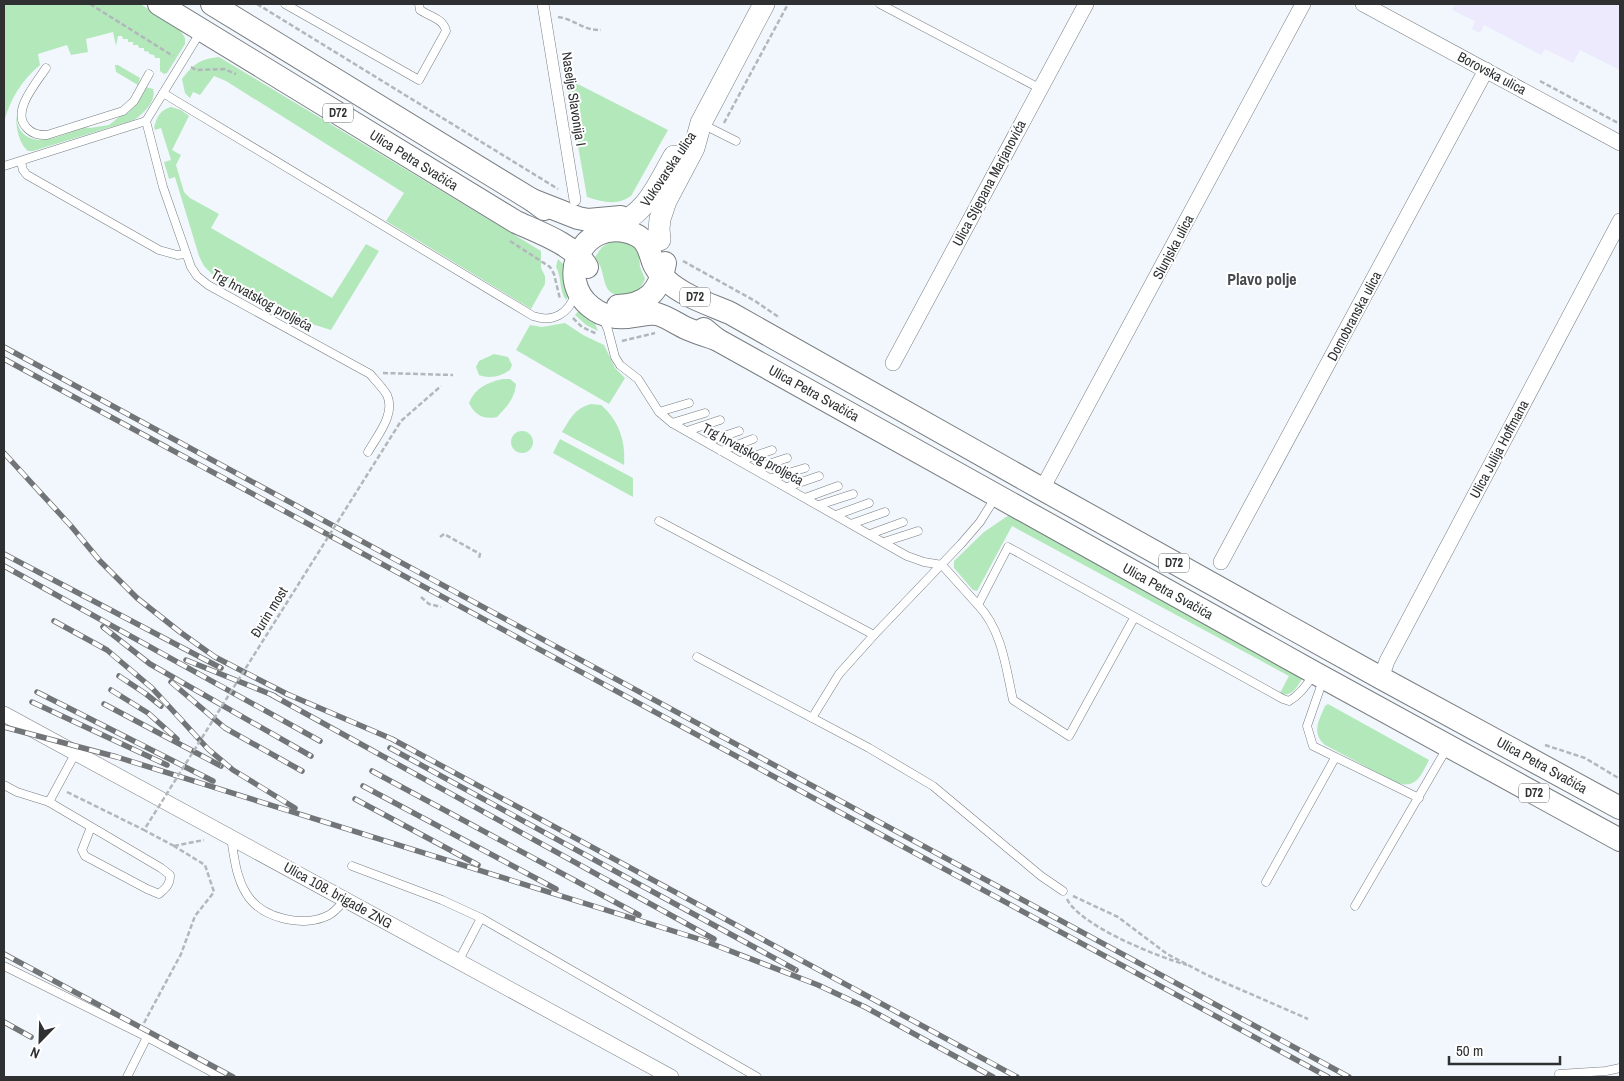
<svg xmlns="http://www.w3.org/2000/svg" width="1624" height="1081" font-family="'Archivo Narrow',sans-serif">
<rect width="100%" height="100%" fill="#f1f7fc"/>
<polygon fill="#eceafc" points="1455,4 1620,4 1620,70 1580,50 1573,63 1545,49 1541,55 1484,25 1480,33 1472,29 1475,21 1452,10"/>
<g fill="#b3e8bb">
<path d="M4,4H140L171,22L180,30L185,38V44L167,73L164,74L160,71V58H155L154,55L149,54V52L144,51V48H139L138,45H133V42H128V39H123L122,36H118L116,46L113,32L86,39L88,52L71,55L67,45L38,54L40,65C22,80 10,99 4,122Z"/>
<path d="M219,57L541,251V268L545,276V284L531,309L386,221L404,193L226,81L214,76L200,95L193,92L190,98L185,93L182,79C194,64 199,59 219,57Z"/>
<polygon points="115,65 118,65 140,78 138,85 116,72"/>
<path d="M566,78L668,130L631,196C617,206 602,202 587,197Z"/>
<path d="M146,87L153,89C157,101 143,114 134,120L33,151H28C18,143 13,119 19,109C16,116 16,124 21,131C35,150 67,133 84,127L90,128L109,125L119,117L129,112Z"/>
<path d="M171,107L181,110L189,116L172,150L181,155L176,165L184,192L190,198L219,214L211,228L332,298L366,244L379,251L331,330L312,324L213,275L204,266L199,256L175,177L169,179L164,162L171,160L161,128L155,130L154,127C157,117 160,110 171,107Z"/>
<path d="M612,241L623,242L633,246L639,254L640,267L645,279C642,287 636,293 628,294C604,299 606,283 601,268C600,264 597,261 595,257L602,247Z"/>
<path d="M558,259L564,265L569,295L566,300C559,290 562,278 556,267Z"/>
<polygon points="580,309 592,316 598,331 586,325 575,315"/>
<polygon points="565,323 583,335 604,345 615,368 625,378 609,404 516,350 530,325 542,327"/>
<path d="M494,354L508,357L512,365L510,370C500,377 490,379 479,375L476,367L479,361Z"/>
<path d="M503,379H510L516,384C515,398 506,408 497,417C483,420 475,415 469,403C475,388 488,382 503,379Z"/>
<path d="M591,404L601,405C619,420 626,442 624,465L562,432C571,418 574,409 591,404Z"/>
<circle cx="522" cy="442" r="11"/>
<polygon points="560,439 633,478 633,497 553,453"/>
<path d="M1012,513L1303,677C1298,686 1291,699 1280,693L1289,676L1012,526L977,591L973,590L954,568V561L984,532Z"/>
<path d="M1328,704L1429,760C1421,775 1417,789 1397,783L1325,745C1311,733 1319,720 1325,706Z"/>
</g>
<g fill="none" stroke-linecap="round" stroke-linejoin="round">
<g stroke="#787d81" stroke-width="9">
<g id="service">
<path d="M285,4L419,80L446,31C444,19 429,16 420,10L419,4"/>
<polyline points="880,4 1041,89"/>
<path d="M201,31L146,121L163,187L191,267L197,276L208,285L370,374C375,380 383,388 387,395C396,414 377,436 368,452"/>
<path d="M46,68C37,82 11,111 26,127C32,134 38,135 47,135L123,111L134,101L149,74"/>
<path d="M163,93L533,316C553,323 568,314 575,295"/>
<polyline points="702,124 736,141"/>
<polyline points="21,162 23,170 27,175 159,250 177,255 186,254"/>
<polyline points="4,166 146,121"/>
<polyline points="603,318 608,330 615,357 620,365 638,379 659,412 672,423 907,556 924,562 942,565"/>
<polyline points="659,412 689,403"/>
<polyline points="672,423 705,413"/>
<polyline points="687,431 720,420"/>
<polyline points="706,442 739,431"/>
<polyline points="721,451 753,439"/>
<polyline points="740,461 772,450"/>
<polyline points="754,469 787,458"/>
<polyline points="772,478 805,468"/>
<polyline points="787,487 819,476"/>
<polyline points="805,498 838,486"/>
<polyline points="819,505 853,494"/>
<polyline points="836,515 869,503"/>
<polyline points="659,521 874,635 961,544 980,522 995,498"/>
<polyline points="851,524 885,512"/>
<polyline points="870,534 903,522"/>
<polyline points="884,542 918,531"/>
<polyline points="942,565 978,605"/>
<path d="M1134,618L1069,736L1013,700C1006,668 1002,630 978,605L1008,547L1283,699L1289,701C1300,695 1307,685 1313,675"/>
<polyline points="697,657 869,748 933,786 1041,876 1063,891"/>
<polyline points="1323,680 1307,726 1313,746 1419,798"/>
<polyline points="812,718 839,674 874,635"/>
<path d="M75,754L49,802L161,868L170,875C170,885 166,888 159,894L147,889L85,856L82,850L91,827"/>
<polyline points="4,785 17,792 49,802"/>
<path d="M231,838C234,856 236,877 246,893C261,919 304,928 329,915C335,912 341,904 346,899"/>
<polyline points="352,866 442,900 481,918 757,1077"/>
<polyline points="1266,882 1335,758"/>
<polyline points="1355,906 1447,748"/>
<polyline points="458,962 481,918"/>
<polyline points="4,966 147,1037 221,1077"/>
<polyline points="1559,1074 1606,1071 1620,1068"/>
<polyline points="127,1077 147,1037"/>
</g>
</g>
<g stroke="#787d81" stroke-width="12">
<polyline id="pedestrian" points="543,4 575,200"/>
</g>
<g stroke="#787d81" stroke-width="16">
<g id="minor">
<polyline points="1363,4 1620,143"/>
<polyline points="893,363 1086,4"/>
<polyline points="1042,489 1303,4"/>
<polyline points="1221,562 1486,70"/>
<polyline points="1381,678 1387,661 1620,221"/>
<polyline points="4,714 671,1077"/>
</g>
</g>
<g stroke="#787d81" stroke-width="22">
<g id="secondary">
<path d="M610,230C648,211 654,191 674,156"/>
<polyline points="660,240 659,229 660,219 666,201 694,148 701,123 764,4"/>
</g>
</g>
<g stroke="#787d81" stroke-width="24">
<g id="primary">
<path d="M159,4L516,222C538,232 575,245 587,267"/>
<polyline points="212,4 532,200 544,209"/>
<polyline points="532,200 578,218 588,220 621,217"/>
<path d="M618,306C647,305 660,291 665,263"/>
<polyline points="704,329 716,339 1315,673 1620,840"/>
<path d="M716,339C707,336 697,333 688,329C678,325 668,317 657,314C649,313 642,315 634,316C619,319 603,317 591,307C555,279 582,219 628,232C646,237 648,246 653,262C655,269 661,275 666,280C683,296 709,304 730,313L1042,489L1381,678L1620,808"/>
</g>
</g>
<g stroke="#b2b7bb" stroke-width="2.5" stroke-dasharray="5 2.5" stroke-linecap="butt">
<polyline points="90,4 173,56"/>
<polyline points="257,4 558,189"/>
<path d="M558,17C575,19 583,31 601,30"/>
<polyline points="191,67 196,70 224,69 236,74"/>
<polyline points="1540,81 1620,124"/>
<polyline points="724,123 788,4"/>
<polyline points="510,241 550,267 554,274 560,299"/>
<polyline points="683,261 755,301 780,318"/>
<polyline points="573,318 582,327 597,334"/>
<polyline points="622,341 655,333"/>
<polyline points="383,373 453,375"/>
<polyline points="440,537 444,534 480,554 479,558"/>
<polyline points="421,597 429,604 441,607"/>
<polyline points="1545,745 1585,758 1620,779"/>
<polyline points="67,792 144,830"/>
<polyline points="174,846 204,840"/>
<polyline points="1073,896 1118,917 1167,954 1207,975 1308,1019"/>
<path d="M1067,899C1080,926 1158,957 1187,965"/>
<polyline points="144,1023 181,954 195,916 214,892 205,865 174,846"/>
</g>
<use href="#service" stroke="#fff" stroke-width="8"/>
<use href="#pedestrian" stroke="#fff" stroke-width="11"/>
<use href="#minor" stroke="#fff" stroke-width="15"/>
<use href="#secondary" stroke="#fff" stroke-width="21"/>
<use href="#primary" stroke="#fff" stroke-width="22"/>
<g stroke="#727578" stroke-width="5.5">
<g id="rail">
<polyline points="4,347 1349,1077"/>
<polyline points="4,359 1328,1077"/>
<polyline points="4,453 71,526 100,561 137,598 180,632 215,657 287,694 392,739 1017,1077"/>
<polyline points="4,554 221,668"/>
<polyline points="4,566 320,741"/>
<polyline points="54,621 107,650 152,688 208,749 233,770 295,808"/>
<polyline points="103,627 150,664 311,756"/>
<polyline points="186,660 275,696"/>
<polyline points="119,676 146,694 161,706"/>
<polyline points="171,682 225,728 302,771"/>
<polyline points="111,690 148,713 177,739"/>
<polyline points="37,692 213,781"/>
<polyline points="272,695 714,939"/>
<polyline points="32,702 167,765"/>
<polyline points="104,704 221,766"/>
<polyline points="4,727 117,757 702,940 818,985 865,1007 993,1077"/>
<polyline points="390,748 796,970"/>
<polyline points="372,771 639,915"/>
<polyline points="363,786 556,889"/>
<polyline points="355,799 478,865"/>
<polyline points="4,954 233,1077"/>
<polyline points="4,1022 31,1037"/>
</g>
</g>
<use href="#rail" stroke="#fff" stroke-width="4" stroke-dasharray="11" stroke-linecap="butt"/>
<polyline stroke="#b2b7bb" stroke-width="2.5" stroke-dasharray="5 2.5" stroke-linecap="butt" points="174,846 144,830 401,421 441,386"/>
</g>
<g text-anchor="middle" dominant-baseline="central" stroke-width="4" stroke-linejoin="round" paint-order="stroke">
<g fill="#fff" stroke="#6d6e70" stroke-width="1">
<rect x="323" y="103.5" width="30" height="19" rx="4"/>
<rect x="680" y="287.5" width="30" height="19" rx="4"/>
<rect x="1159" y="553.5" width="30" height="19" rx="4"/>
<rect x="1519" y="783.5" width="30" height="19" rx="4"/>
</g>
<g font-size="12" font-weight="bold" fill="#2e3032">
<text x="338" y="113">D72</text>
<text x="695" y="297">D72</text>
<text x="1174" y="563">D72</text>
<text x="1534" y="793">D72</text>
</g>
<g font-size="14" fill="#2e3032" stroke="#fff">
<text transform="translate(1492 73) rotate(28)">Borovska ulica</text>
<text transform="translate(574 99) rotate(81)">Naselje Slavonija I</text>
<text transform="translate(414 160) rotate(32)">Ulica Petra Svačića</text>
<text transform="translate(668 169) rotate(-56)">Vukovarska ulica</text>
<text transform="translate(989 183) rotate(-62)">Ulica Stjepana Marjanovića</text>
<text transform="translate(1173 247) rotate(-62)">Slunjska ulica</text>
<text transform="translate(262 300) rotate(29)">Trg hrvatskog proljeća</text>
<text transform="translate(1354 316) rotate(-62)">Domobranska ulica</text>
<text transform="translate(814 393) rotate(29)">Ulica Petra Svačića</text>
<text transform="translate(1499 449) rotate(-62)">Ulica Julija Hoffmana</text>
<text transform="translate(753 454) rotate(29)">Trg hrvatskog proljeća</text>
<text transform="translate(1168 591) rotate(29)">Ulica Petra Svačića</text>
<text transform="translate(269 612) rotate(-58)">Đurin most</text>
<text transform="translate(1542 765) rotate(29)">Ulica Petra Svačića</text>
<text transform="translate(338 895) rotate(29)">Ulica 108. brigade ZNG</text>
</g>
<g font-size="16" font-weight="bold" fill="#454a4e" stroke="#fff">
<text x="1262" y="279">Plavo polje</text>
</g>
</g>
<rect width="1624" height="1081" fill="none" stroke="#2e3032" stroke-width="10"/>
<g transform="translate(40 1041) rotate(203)" stroke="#ffffff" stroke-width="4" paint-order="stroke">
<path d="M0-4L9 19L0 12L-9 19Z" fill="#2e3032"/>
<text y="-8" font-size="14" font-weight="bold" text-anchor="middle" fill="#2e3032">N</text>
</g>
<path d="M1449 1056v8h111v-8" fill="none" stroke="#2e3032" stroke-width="2.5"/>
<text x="1456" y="1056" font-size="15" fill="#2e3032" stroke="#ffffff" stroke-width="4" paint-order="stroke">50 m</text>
</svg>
